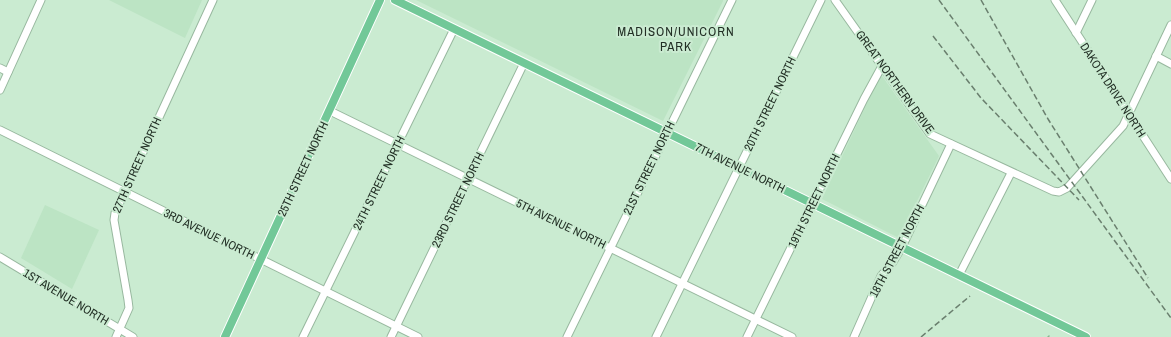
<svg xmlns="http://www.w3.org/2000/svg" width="1171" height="337" font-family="'Archivo Narrow',sans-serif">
<rect width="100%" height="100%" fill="#caebd1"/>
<g fill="#bce4c4">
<polygon points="109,0 202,0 185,38"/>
<polygon points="416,0 723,0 723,1 663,121"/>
<polygon points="882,76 939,156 899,238 822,199 878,80"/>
<polygon points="45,205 99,230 72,289 21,258"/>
</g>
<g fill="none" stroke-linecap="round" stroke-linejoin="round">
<polyline stroke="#85b590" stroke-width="1.5" points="1048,337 1049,336"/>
<g stroke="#98b89f" stroke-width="9">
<g id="minor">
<polyline points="835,0 930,134 1053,191 1059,192 1067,188 1123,126 1171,25"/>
<polyline points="1055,0 1171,179"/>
<polyline points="1076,33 1092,0"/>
<polyline points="1156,56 1171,64"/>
<polyline points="0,68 8,72"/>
<polyline points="0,90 41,0"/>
<polyline points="330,111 792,337"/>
<polyline points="0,130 418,337"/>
<polyline points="0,257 133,337"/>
<polyline points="959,275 1011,173"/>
<polyline points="116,337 129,308 128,300 114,220 115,213 213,0"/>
<polyline points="303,337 454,29"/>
<polyline points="391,337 524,63"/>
<polyline points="567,337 732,0"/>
<polyline points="656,337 821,0"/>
<polyline points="747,337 864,99 882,66"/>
<polyline points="854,337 881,276 893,262 902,247 951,144"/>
</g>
</g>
<g stroke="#fff" stroke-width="10">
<g id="major">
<polyline points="395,0 1086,337"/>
<polyline points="225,337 380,0"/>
</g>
</g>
<use href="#minor" stroke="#fff" stroke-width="7"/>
<use href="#major" stroke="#72c898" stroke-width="8"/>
<g stroke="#6a7f6e" stroke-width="1.5" stroke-dasharray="6 3" stroke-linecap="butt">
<polyline points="939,0 1171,318"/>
<polyline points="981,0 1048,119 1148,278"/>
<polyline points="933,36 981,98 1079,200"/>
<polyline points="921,337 970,296"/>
</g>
</g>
<g text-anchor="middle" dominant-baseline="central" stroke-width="4" stroke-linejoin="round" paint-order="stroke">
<g font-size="12" fill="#222f25" stroke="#caebd1">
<text transform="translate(895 82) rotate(54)">GREAT NORTHERN DRIVE</text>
<text transform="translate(1113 90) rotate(57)">DAKOTA DRIVE NORTH</text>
<text transform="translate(770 104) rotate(-64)">20TH STREET NORTH</text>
<text transform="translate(137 165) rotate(-66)">27TH STREET NORTH</text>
<text transform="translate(649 168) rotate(-64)">21ST STREET NORTH</text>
<text transform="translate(740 168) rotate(26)">7TH AVENUE NORTH</text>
<text transform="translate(303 169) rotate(-65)">25TH STREET NORTH</text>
<text transform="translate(379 183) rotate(-64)">24TH STREET NORTH</text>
<text transform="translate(458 200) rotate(-64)">23RD STREET NORTH</text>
<text transform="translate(814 201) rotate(-64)">19TH STREET NORTH</text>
<text transform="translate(561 224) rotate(26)">5TH AVENUE NORTH</text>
<text transform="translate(209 234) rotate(26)">3RD AVENUE NORTH</text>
<text transform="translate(897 251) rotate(-62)">18TH STREET NORTH</text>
<text transform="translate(66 297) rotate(31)">1ST AVENUE NORTH</text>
</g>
<g font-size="13" letter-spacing="1" fill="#222f25" stroke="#caebd1">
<text x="676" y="31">MADISON/UNICORN<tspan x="676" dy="15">PARK</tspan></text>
</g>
</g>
</svg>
